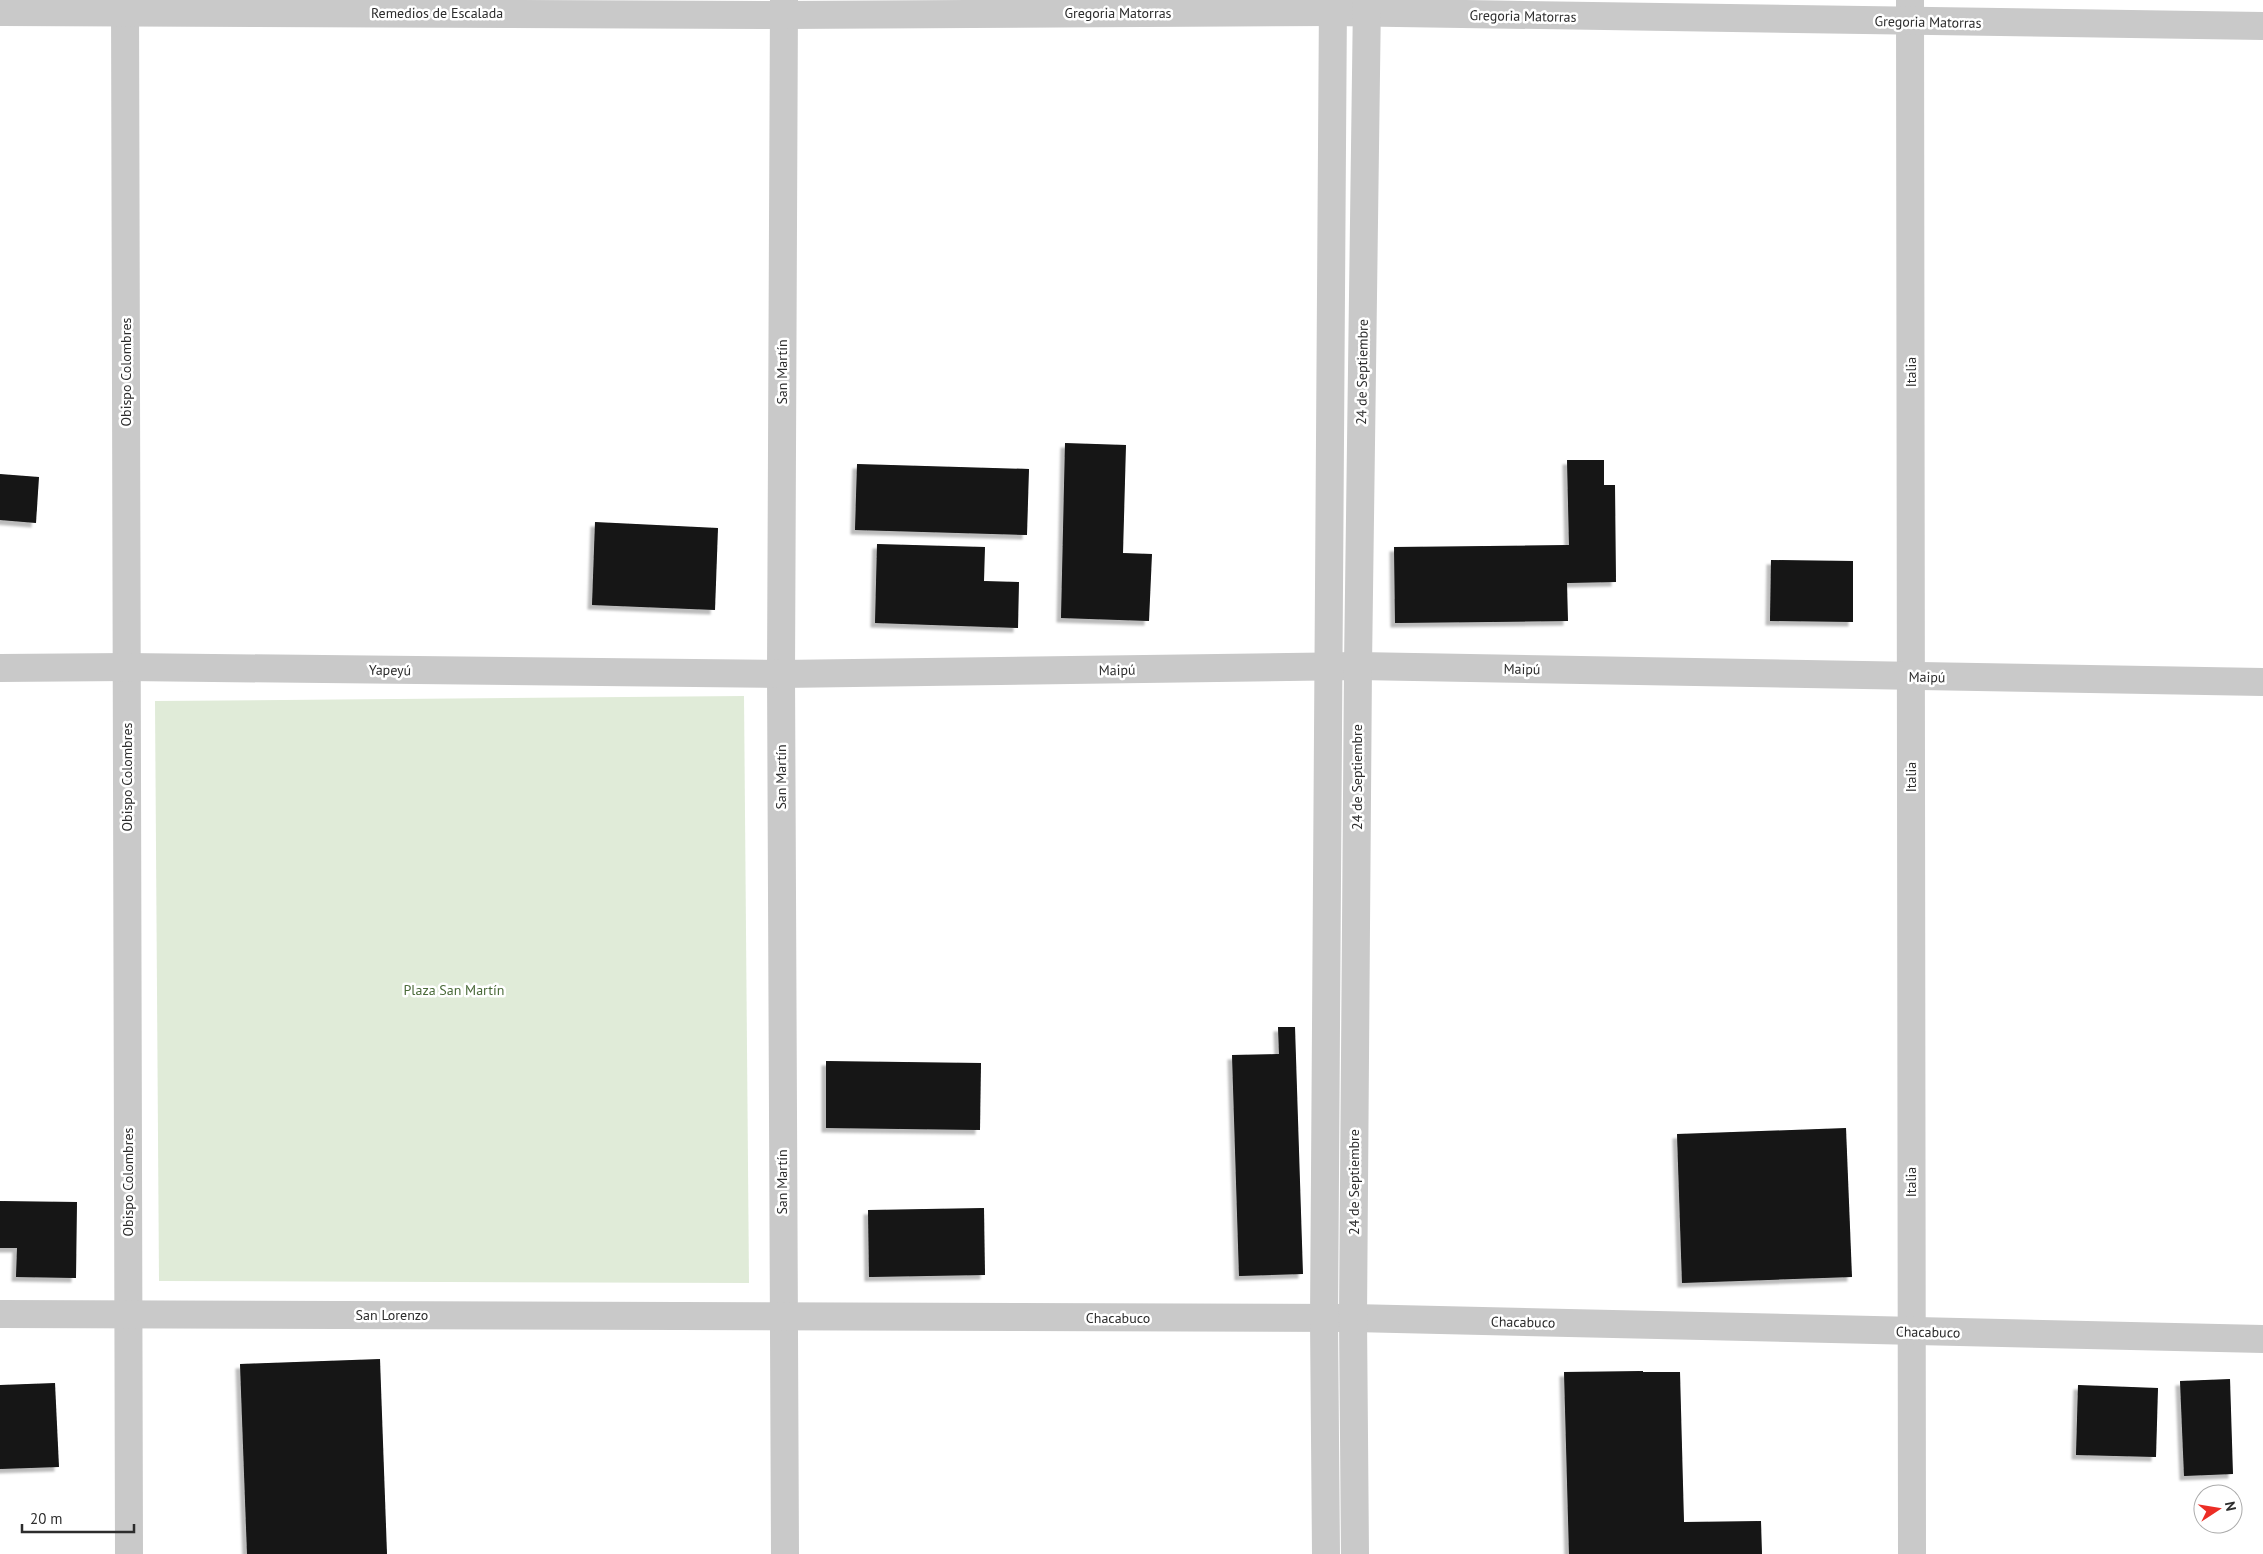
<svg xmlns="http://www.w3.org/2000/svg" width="2263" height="1554" font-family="'PT Sans',sans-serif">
<defs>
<filter id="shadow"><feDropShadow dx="-4.5" dy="4.5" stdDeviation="1" flood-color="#0004"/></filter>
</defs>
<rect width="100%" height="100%" fill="#fff"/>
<polygon fill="#e0ebd8" points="744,696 749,1283 159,1281 155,701"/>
<g fill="#131313" filter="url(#shadow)">
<polygon points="1065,443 1126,445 1123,553 1152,554 1149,621 1061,618"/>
<polygon points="1567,460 1604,460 1604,485 1615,485 1616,582 1567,583 1568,621 1395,623 1394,547 1569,545"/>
<polygon points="857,464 1029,469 1027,535 855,530"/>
<polygon points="0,474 39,477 36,523 0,520"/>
<polygon points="595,522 718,528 715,610 592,605"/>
<polygon points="877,544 985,547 984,581 1019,582 1018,628 875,623"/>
<polygon points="1771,560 1853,561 1853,622 1770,621"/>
<polygon points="1278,1027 1295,1027 1303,1274 1239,1276 1232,1055 1279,1054"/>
<polygon points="826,1061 981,1063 980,1130 826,1128"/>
<polygon points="1846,1128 1852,1277 1682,1283 1677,1134"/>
<polygon points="0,1201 77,1202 76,1278 16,1277 17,1248 0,1248"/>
<polygon points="984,1208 985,1275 869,1277 868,1210"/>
<polygon points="380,1359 387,1554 247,1554 240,1364"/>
<polygon points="1643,1371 1643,1372 1680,1372 1684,1522 1761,1521 1762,1554 1569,1554 1564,1372"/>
<polygon points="2230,1379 2233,1474 2184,1476 2180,1381"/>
<polygon points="55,1383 59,1467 0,1469 0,1385"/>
<polygon points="2078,1385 2158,1388 2156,1457 2076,1455"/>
</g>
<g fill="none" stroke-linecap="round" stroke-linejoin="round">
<g stroke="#c9c9c9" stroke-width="28">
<polyline points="125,0 129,1554"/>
<polyline points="784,0 781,674 785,1554"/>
<polyline points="1910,0 1912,1554"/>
<polyline points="0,12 784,15 1333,12 2263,26"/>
<polyline points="0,668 127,667 781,674 1358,666 2263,682"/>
<polyline points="0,1314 1353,1318 2263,1339"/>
<polyline points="1326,1554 1324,1320 1333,0"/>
<polyline points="1355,1554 1353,1318 1358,666 1367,0"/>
</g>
</g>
<g text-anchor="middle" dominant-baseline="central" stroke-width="5" stroke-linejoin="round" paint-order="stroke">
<g font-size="14" fill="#2c2c2c" stroke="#fff">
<text x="437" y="13">Remedios de Escalada</text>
<text x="1118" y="13">Gregoria Matorras</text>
<text transform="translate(1523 16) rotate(1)">Gregoria Matorras</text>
<text transform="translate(1928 22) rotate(1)">Gregoria Matorras</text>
<text transform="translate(126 372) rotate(-90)">Obispo Colombres</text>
<text transform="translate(782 372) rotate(-90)">San Martín</text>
<text transform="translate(1362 372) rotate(-89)">24 de Septiembre</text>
<text transform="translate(1911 372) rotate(-90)">Italia</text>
<text transform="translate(1522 669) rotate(1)">Maipú</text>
<text transform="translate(390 670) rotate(1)">Yapeyú</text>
<text transform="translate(1117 670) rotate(-1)">Maipú</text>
<text transform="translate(1927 677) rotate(1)">Maipú</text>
<text transform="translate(127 777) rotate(-90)">Obispo Colombres</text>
<text transform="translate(781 777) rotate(-90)">San Martín</text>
<text transform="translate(1357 777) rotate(-90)">24 de Septiembre</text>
<text transform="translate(1911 777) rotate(-90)">Italia</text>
<text transform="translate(128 1182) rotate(-90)">Obispo Colombres</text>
<text transform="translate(782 1182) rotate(-90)">San Martín</text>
<text transform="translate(1354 1182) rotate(-90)">24 de Septiembre</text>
<text transform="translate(1911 1182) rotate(-90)">Italia</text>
<text x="392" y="1315">San Lorenzo</text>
<text x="1118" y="1318">Chacabuco</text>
<text transform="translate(1523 1322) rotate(1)">Chacabuco</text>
<text transform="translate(1928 1332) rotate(1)">Chacabuco</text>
</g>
<g font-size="14" fill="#496938" stroke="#fff">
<text x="454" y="990">Plaza San Martín</text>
</g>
</g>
<g transform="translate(2218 1509) rotate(78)"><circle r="24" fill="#ffffff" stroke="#ababab"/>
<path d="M0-4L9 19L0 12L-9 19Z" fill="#ec2d25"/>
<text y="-8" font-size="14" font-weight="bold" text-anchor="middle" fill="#2c2c2c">N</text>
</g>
<path d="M22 1524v8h112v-8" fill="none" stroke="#2c2c2c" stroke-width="2.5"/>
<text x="30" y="1524" font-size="15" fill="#2c2c2c" stroke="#ffffff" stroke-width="4" paint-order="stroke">20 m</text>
</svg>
